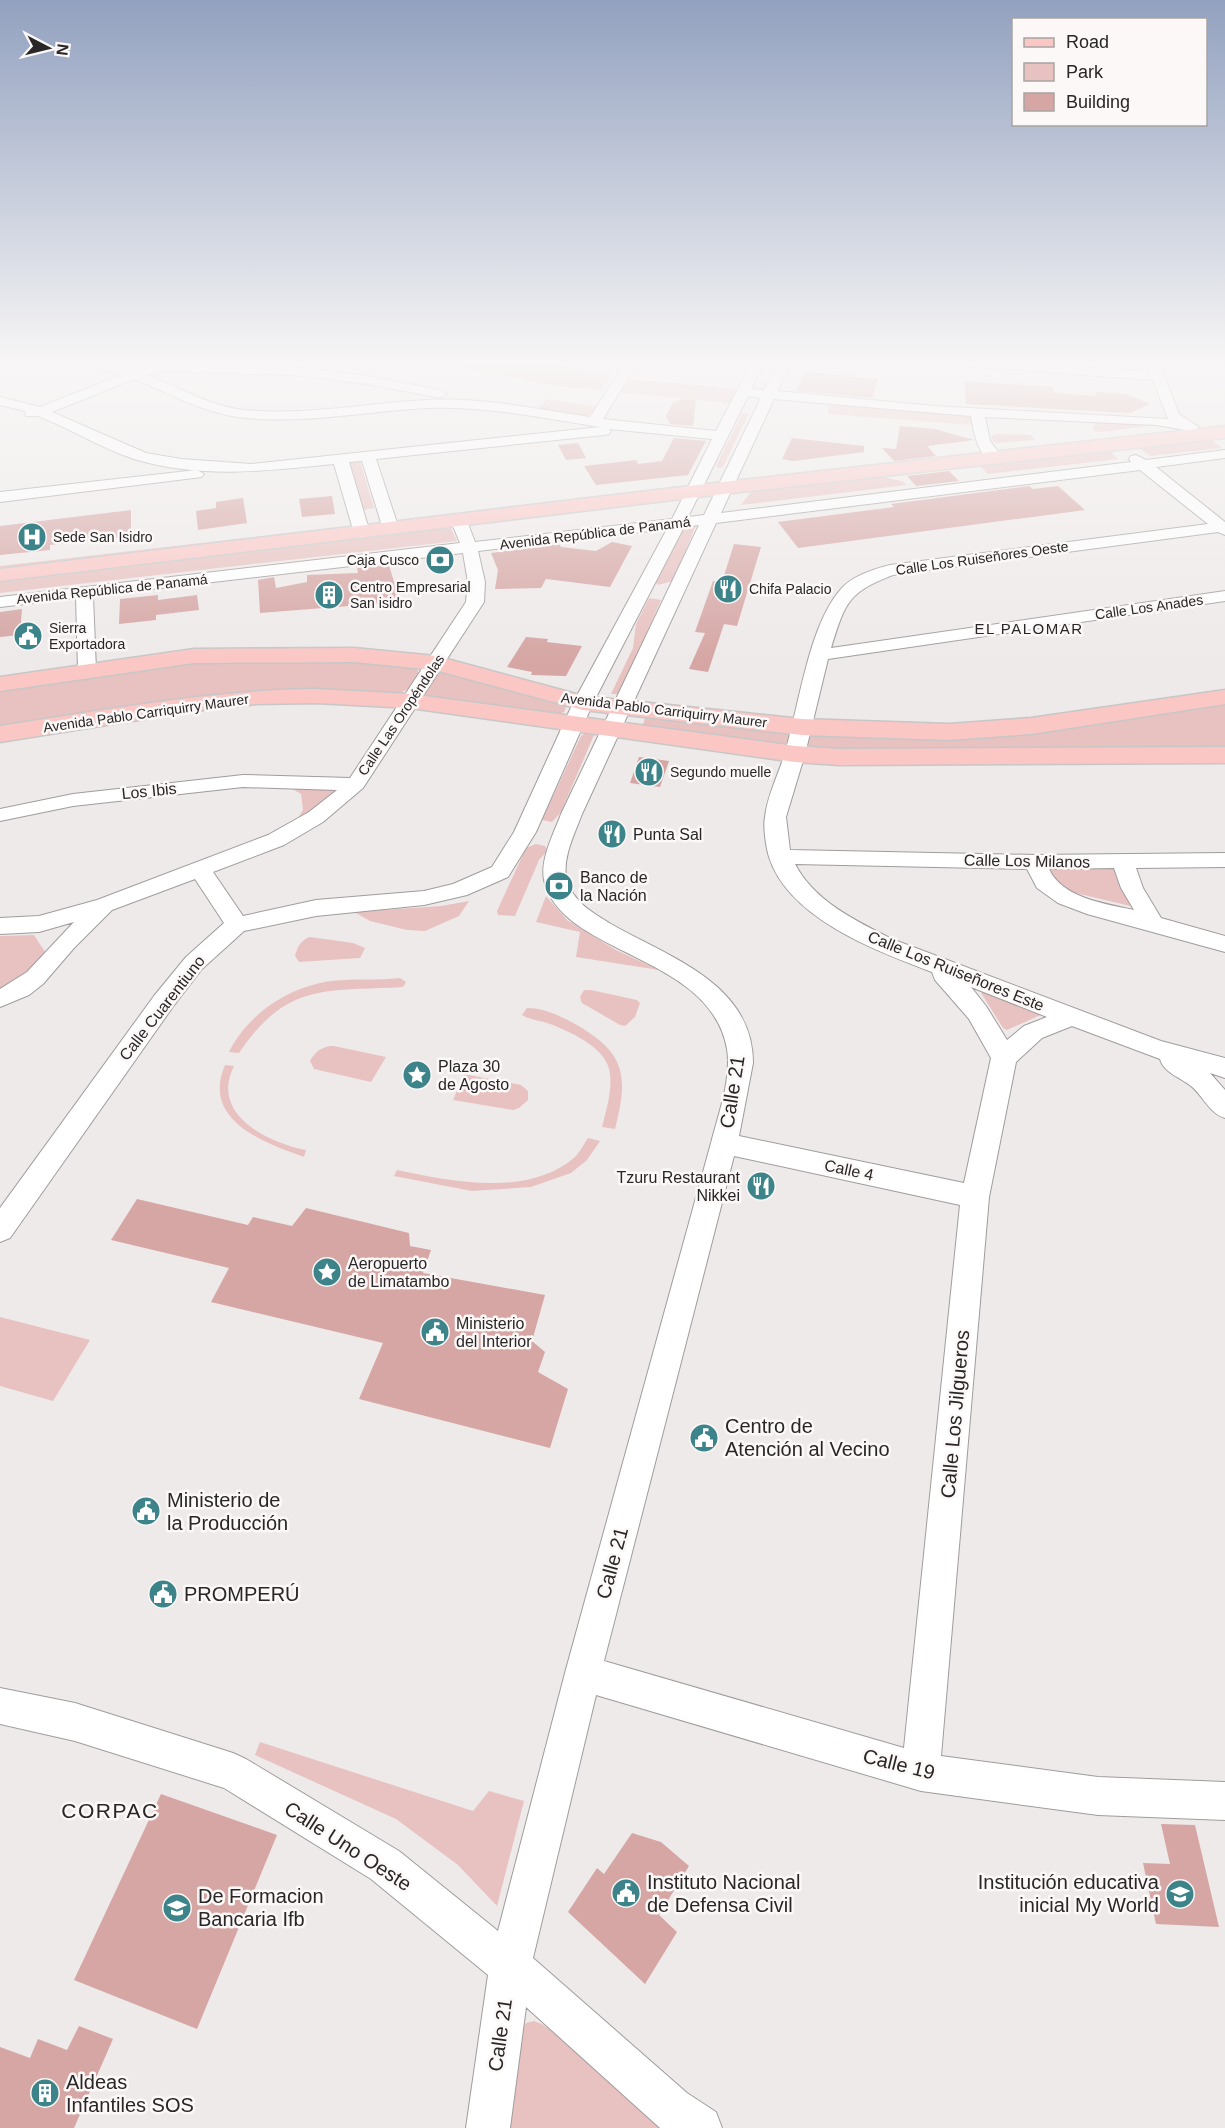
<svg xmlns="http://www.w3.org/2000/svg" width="1225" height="2128" font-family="Arial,sans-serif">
<rect width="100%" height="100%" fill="#efeaea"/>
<g fill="#e7c2c0">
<polygon points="433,362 529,362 537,365 543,362 612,375 601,390 556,386"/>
<polygon points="628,379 738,389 730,403 619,392"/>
<polygon points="548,399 596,407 587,417 537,409"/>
<polygon points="829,403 972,416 973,425 828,414"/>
<polygon points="742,413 749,413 723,467 719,468 716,466"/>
<polygon points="1095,422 1156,425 1100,432 1093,430"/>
<polygon points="996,434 1031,435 1035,440 997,443 993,442 991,436"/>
<polygon points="1207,437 1222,448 1150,456 1136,446"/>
<polygon points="1109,451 1118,459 988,474 980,466"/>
<polygon points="360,461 374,508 363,510 349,463"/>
<polygon points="879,476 901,481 907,485 741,505 749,494 757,490"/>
<polygon points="697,523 673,581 658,585 655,582 683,524"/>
<polygon points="350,526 351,529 0,570 0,566"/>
<polygon points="451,528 457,541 0,593 0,582"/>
<polygon points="649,598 661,600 620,694 611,694 633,648 636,624"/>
<polygon points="190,661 384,662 418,666 418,673 408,689 400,693 242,692 0,730 0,689"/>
<polygon points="447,671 562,704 566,707 564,712 558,714 423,695 438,672"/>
<polygon points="1225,702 1225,750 814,752 807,746 810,732 856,733"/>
<polygon points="646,715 788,732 791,738 789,743 779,746 642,727"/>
<polygon points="587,732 594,735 561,812 552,822 542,820 581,736"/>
<polygon points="289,787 345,788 293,826 303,810 301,794"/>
<polygon points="536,844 545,846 547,851 539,860 515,916 498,915 497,911 526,848"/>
<polygon points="1046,866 1115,868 1129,885 1130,906 1063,890 1051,878"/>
<polygon points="546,896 567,920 616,950 659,970 576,957 580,932 536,922"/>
<polygon points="469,901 459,916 425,931 407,930 370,921 354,912 441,906"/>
<polygon points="34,935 49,958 0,989 0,936"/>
<path d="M310,937L353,943L365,948L360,958L299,962L295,956C297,947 301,940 310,937Z"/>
<path d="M400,978L406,982L403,987C325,992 288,981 239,1053L229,1052C248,1014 288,987 331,981C354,978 377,981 400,978Z"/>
<polygon points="584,990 591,990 637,1000 640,1003 635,1017 625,1026 620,1025 582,1003 580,997"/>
<polygon points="986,991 1043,1014 1007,1030 1003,1028 983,996 981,993"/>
<path d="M527,1008C545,1008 560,1016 575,1024C625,1052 629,1075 615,1129L602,1127C606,1111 612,1092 610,1075C609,1049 574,1034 553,1025C543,1021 530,1020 522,1015Z"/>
<path d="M330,1046H334L386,1057L371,1082L314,1069L310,1061C315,1052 320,1048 330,1046Z"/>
<path d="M225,1065L234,1066C210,1114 266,1142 306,1150L304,1157C264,1143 201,1120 225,1065Z"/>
<polygon points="464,1074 521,1085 528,1091 528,1100 519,1108 513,1110 453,1100"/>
<path d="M588,1138L600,1141L587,1160L571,1173L531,1187L472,1191L394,1176L397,1170C451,1181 528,1198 575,1157C580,1152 584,1144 588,1138Z"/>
<polygon points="0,1317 90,1340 53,1401 0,1386"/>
<polygon points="260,1742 473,1811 489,1791 524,1801 497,1906 458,1865 396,1819 255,1755"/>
<polygon points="534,2021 542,2024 685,2128 507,2128 521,2029 526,2023"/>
</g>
<g fill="#d5a6a4">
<polygon points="804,371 851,376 878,379 872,398 797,391"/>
<polygon points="964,381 1053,387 1054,393 1097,396 1095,392 1126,394 1150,404 1130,413 966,404"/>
<polygon points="682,399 696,400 693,426 670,424 666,416 673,403"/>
<polygon points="900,426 935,429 974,440 927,446 936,456 894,461 882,448 896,449"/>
<polygon points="674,438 706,441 688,475 596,485 584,466 636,460 638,464 662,461"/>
<polygon points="792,438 864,446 864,452 793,461 782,459"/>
<polygon points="578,443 586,458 566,460 558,445"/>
<polygon points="949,471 959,481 916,486 907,476"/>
<polygon points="1029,486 1033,489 1058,486 1085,510 798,548 778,522 894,507 891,504"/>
<polygon points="332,496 335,514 302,517 299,499"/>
<polygon points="243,498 247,523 198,530 196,511 216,508 216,502"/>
<polygon points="131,510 131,536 50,545 50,550 0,555 0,526"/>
<polygon points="612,542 632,546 610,587 546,579 541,588 495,589 498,570 491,553 559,544 561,547 596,551"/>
<polygon points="734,544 761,547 737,626 724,624 708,672 689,669 705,633 695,632 713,581 722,582"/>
<polygon points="389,565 400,602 260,613 258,580 274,577 276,588 307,582 307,575 358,573 357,568"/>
<polygon points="158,595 158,600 197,595 199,610 156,615 156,620 119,624 120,599"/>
<polygon points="22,609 20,635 0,637 0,612"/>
<polygon points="526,637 548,639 547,642 582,646 566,676 531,675 532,672 507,667"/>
<polygon points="639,757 669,761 660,787 630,783"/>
<polygon points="137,1199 248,1225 253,1217 292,1226 306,1208 409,1233 410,1246 431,1250 423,1273 545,1295 532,1341 545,1352 538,1372 568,1389 550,1448 359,1399 383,1343 211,1302 229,1268 111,1240"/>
<polygon points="161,1794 277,1835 197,2029 74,1980"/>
<polygon points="1161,1824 1195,1825 1219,1927 1156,1924 1143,1863 1170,1864"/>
<polygon points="632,1833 661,1842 689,1866 659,1915 677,1932 645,1984 568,1912 597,1868 604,1874"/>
<polygon points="79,2026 113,2039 74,2128 0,2128 0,2047 30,2058 38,2039 67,2050"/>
</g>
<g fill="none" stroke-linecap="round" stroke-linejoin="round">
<g stroke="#a09c9c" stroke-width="2">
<g id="minor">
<path d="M83,362H103L134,370L160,363L294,367L367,376L440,390L447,394L440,398L367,384L294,375L160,371L147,375C178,387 212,407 245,410C306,416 367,403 427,400C483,397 536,409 590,417L626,362H638L603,419L716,431L752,362H764L751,389L764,390L779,362H791L777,391L934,406L1168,419L1153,380L964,366L958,362H1014L1150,372L1147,362H1159L1179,414L1199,427L1192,431L1156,425L985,417L990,441L1003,458L996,462C977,458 974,432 971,416L774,399L721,513L1131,462L1129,459L1131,456L1136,455L1146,460L1225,450V458L1156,467L1225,522V535L1218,532L893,575C848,592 845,603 831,648L1225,591V601L828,659L805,754L786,817L790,850L1035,855L1225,853V867L1136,868L1143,888L1161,918L1225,936V952L1087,914L1058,903L1037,888L1027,869L795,864C814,901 856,921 892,939L1161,1041L1225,1058V1078L1210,1073L1225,1090V1118C1209,1113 1204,1097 1191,1086C1181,1078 1163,1072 1160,1059L1072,1026L1042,1038L1016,1062L989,1197L941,1756L1098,1777L1225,1782V1820L1098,1815L921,1791L596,1695L533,1958L687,2093L716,2112L722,2128H660L526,2007L510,2128H466L488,1975L371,1879L224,1788L75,1741L0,1724V1688L75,1703L233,1753L246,1759L399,1851L498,1931L565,1673L711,1143C718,1115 732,1079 727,1049C710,953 561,956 544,880C540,859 554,833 561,814L699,525L684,527L593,703L536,832L508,877L467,895L424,905L316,916L244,931L202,969L172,1008L10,1238L0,1242V1208L154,996L186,957L224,923L195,879L112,910L74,948L43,984L29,995L0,1007V989L27,972L74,922L39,932L0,934V918L39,916L97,900L268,835L309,812L337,790L243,787L73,806L0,821V809L73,794L243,775L350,778L466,602L468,582L463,553L93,596L96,670L94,674H80L78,670L76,598L0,607V597L460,543L451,521L459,516L467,521L475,542L672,519L712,439L609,429L611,431L609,434L604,435L376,459L399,529L391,534L383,529L362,461L349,462L370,533L362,538L354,533L334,464C269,471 199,479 134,459C101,448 71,429 38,416H26L25,411L0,405V397L40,407L121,375L84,365ZM134,379C169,393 207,415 246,418C306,424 368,411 428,408C486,406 543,418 600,427L251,464L181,459L146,453L52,412ZM748,396L761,398L704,515L688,517ZM1140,470L1208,524L890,565C874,569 852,576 841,589C808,626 799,708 784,756C778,775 767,797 765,817C763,827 766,847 769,857C789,919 877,951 932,972L935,980L969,1019L991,1058L964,1183L739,1136L753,1063C753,983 668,957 611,924C593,913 573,902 567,880C561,860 575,833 582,814L716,523ZM667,529L573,703L514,832L492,867L453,884L424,891L316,900L243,916L213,872L284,845L323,822L363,788L484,602L485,582L478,551ZM1114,868L1121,888L1134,910C1106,904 1062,898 1049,869ZM971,987L1047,1017L1024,1026L1007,1040L986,1006ZM734,1156L960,1205L904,1748L604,1661Z"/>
<polygon points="197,470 204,474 202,477 0,502 0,492"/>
</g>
</g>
<g stroke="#c7c7c7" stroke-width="3">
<g id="major">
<polygon points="1225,426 1225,438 723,494 0,581 0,569 723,482"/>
<polygon points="354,648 436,656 584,696 802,719 949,724 1031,718 1225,690 1225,704 1031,734 949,740 802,735 583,710 435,670 354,662 194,663 0,691 0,677 194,649"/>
<path d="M316,689L410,694L795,746L839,749L1225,747V763L839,765L795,762L410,708L316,703L256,704L195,711L0,742V726C105,710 210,690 316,689Z"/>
</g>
</g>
<use href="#minor" fill="#fff" fill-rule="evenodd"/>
<use href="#major" fill="#fac7c5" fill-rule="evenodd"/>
</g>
<linearGradient id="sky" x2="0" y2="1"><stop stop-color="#92a1bf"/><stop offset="0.55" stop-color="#f8f6f6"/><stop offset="1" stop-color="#f8f6f6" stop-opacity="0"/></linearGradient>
<rect width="1225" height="660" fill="url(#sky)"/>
<defs>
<g id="hospital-disc" transform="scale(1.5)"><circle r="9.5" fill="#3c8489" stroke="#fcf8f7"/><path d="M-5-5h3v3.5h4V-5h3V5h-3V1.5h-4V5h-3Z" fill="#fff"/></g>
<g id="bank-disc" transform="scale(1.5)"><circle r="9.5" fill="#3c8489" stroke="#fcf8f7"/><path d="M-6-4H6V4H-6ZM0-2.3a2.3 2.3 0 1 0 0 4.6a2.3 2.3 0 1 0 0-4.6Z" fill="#fff"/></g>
<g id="restaurant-disc" transform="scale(1.5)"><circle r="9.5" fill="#3c8489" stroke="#fcf8f7"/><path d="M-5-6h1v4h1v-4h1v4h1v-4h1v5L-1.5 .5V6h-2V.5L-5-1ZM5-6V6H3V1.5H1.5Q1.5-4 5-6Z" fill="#fff"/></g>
<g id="building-disc" transform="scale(1.5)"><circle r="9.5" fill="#3c8489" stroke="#fcf8f7"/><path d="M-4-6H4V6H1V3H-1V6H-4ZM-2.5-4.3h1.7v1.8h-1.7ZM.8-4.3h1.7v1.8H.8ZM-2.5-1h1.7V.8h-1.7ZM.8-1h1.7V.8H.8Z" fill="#fff"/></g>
<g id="civic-disc" transform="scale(1.5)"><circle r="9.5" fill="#3c8489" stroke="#fcf8f7"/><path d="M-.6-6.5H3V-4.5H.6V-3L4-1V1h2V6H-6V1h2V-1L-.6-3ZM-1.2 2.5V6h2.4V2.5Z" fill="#fff"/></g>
<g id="sight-disc" transform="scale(1.5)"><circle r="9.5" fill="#3c8489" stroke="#fcf8f7"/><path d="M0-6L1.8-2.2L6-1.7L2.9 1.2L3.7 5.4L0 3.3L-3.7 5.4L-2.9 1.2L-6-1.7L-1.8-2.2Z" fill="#fff"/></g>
<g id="school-disc" transform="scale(1.5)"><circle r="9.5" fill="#3c8489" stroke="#fcf8f7"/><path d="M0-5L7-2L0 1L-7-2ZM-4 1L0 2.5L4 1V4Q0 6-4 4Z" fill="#fff"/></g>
</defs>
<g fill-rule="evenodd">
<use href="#hospital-disc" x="32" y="537"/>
<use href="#bank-disc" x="440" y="560"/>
<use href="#restaurant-disc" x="728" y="589"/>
<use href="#building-disc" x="329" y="595"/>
<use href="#civic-disc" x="28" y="636"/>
<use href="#restaurant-disc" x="649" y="772"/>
<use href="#restaurant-disc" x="612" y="834"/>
<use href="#bank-disc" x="559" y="886"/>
<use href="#sight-disc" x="417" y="1075"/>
<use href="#restaurant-disc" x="761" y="1186"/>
<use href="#sight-disc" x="327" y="1272"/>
<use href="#civic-disc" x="435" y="1332"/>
<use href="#civic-disc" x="704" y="1438"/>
<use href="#civic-disc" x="146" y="1511"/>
<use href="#civic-disc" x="163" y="1594"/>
<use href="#civic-disc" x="626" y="1893"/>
<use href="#school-disc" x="1180" y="1894"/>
<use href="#school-disc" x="177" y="1908"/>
<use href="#building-disc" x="45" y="2093"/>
</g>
<g text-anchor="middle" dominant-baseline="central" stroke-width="5" stroke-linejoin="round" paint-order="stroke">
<g font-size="14" fill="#282626" stroke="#fcf8f7">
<text transform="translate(595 533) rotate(-7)">Avenida República de Panamá</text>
<text transform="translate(982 558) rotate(-8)">Calle Los Ruiseñores Oeste</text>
<text transform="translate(112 589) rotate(-6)">Avenida República de Panamá</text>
<text transform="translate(1149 607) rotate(-8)">Calle Los Anades</text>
<text transform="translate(664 710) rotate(7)">Avenida Pablo Carriquirry Maurer</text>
<text transform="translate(146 713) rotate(-8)">Avenida Pablo Carriquirry Maurer</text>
<text transform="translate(401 715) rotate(-56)">Calle Las Oropéndolas</text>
</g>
<g font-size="14" fill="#282626" stroke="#fcf8f7" text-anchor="start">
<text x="53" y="537">Sede San Isidro</text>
<text x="419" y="560" text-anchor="end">Caja Cusco</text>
<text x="350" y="587">Centro Empresarial<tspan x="350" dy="16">San isidro</tspan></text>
<text x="749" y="589">Chifa Palacio</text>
<text x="49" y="628">Sierra<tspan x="49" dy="16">Exportadora</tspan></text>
<text x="670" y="772">Segundo muelle</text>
</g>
<g font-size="15" letter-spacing="1.5" fill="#282626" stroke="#fcf8f7">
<text x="1029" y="628">EL PALOMAR</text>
</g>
<g font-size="16" fill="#282626" stroke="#fcf8f7">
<text transform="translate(149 791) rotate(-6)">Los Ibis</text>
<text transform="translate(1027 861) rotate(1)">Calle Los Milanos</text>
<text transform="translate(956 971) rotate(22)">Calle Los Ruiseñores Este</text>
<text transform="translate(162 1008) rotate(-52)">Calle Cuarentiuno</text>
<text transform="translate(849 1170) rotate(12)">Calle 4</text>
</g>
<g font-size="16" fill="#282626" stroke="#fcf8f7" text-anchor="start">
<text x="633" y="834">Punta Sal</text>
<text x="580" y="877">Banco de<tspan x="580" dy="18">la Nación</tspan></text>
<text x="438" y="1066">Plaza 30<tspan x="438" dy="18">de Agosto</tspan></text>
<text x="740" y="1177" text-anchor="end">Tzuru Restaurant<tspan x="740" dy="18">Nikkei</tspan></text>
<text x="348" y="1263">Aeropuerto<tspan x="348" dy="18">de Limatambo</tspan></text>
<text x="456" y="1323">Ministerio<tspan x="456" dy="18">del Interior</tspan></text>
</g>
<g font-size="20" fill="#282626" stroke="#fcf8f7">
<text transform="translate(732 1092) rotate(-81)">Calle 21</text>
<text transform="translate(955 1414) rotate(-85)">Calle Los Jilgueros</text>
<text transform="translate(612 1563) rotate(-75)">Calle 21</text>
<text transform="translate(899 1764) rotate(14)">Calle 19</text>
<text transform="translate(348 1846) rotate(33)">Calle Uno Oeste</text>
<text transform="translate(500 2035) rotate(-82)">Calle 21</text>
</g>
<g font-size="20" fill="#282626" stroke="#fcf8f7" text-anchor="start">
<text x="725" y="1426">Centro de<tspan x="725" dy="23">Atención al Vecino</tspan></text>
<text x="167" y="1500">Ministerio de<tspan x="167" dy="23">la Producción</tspan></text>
<text x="184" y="1594">PROMPERÚ</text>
<text x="647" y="1882">Instituto Nacional<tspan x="647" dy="23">de Defensa Civil</tspan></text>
<text x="1159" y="1882" text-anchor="end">Institución educativa<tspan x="1159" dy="23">inicial My World</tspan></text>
<text x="198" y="1896">De Formacion<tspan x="198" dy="23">Bancaria Ifb</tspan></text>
<text x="66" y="2082">Aldeas<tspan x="66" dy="23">Infantiles SOS</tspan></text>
</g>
<g font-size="21" letter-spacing="1.5" fill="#282626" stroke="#fcf8f7">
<text x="110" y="1810">CORPAC</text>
</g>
</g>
<rect x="1012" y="18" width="195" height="108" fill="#fcf8f7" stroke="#a7a4a3" stroke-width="1.5"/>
<rect x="1024" y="38" width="30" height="9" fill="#fac7c5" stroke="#a7a4a3" stroke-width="1.5"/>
<text x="1066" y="48" font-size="18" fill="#282626">Road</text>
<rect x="1024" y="63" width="30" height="18" fill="#e7c2c0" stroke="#a7a4a3" stroke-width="1.5"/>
<text x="1066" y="78" font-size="18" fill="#282626">Park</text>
<rect x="1024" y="93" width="30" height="18" fill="#d5a6a4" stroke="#a7a4a3" stroke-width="1.5"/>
<text x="1066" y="108" font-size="18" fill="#282626">Building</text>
<g transform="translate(48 48) rotate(97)" stroke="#fcf8f7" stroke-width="4.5" paint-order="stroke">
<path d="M0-4.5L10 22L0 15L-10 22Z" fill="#282626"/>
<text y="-9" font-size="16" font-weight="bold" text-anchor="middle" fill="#282626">N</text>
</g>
</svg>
